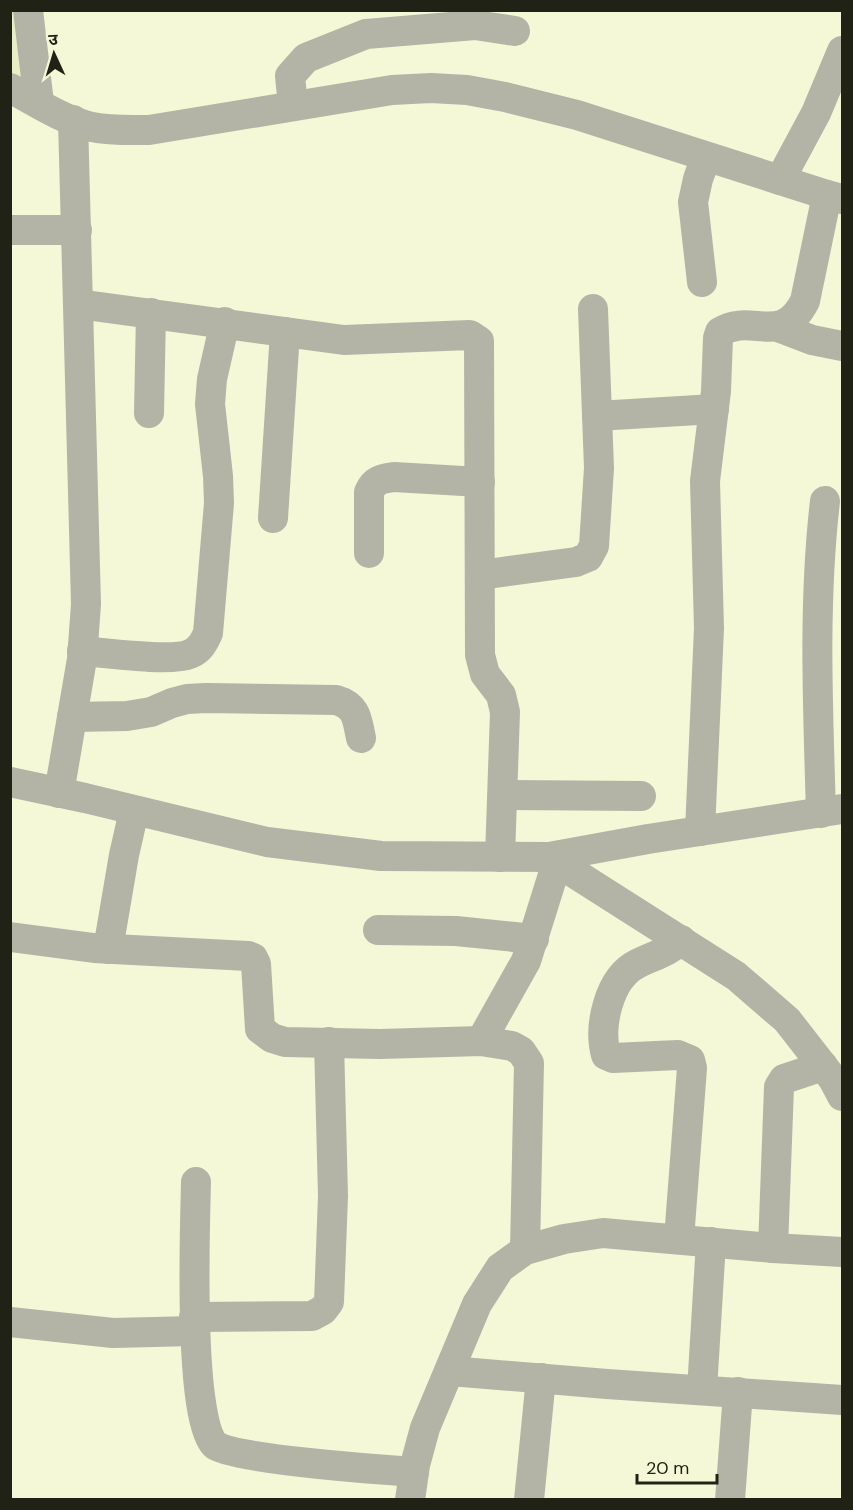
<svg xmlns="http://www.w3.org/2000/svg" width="853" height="1510" font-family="'DM Sans','Noto Sans Devanagari',sans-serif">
<rect width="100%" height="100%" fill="#f4f8d6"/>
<polygon fill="#e9eec4" points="10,11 15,11 41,122 11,103"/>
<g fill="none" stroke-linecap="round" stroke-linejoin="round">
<g stroke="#b3b4a6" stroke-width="30">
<polyline points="28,10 39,103"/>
<path d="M10,88C36,102 63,120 92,127C111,131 130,130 149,130L392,90L431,88L467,90L505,97L577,115L827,195L842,199"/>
<polyline points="293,106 290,76 306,58 366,34 475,25 515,31"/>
<polyline points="780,180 816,113 842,51"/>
<polyline points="10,230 77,230"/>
<polyline points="702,282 693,202 698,179 706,157"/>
<polyline points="78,304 344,340 470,335 479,341 480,655 485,674 501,695 505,712 500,857"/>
<polyline points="778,327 812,340 842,346"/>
<polyline points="149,413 151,313"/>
<polyline points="597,416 714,409"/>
<polyline points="273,518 285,332"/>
<path d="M369,553V492C374,480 381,479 394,477L480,482"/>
<polyline points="480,575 576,562 588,557 594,546 599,468 593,309"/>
<path d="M82,651C106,653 171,662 190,654C200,650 204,642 208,633L219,503L218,476L210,404L212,379L225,322"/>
<path d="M72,717L127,716L151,712L172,703L187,699L206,698L336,700C357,706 357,719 361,738"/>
<polyline points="10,782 85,798 267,842 381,856 549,857 648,839 842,809"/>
<polyline points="59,793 82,659 86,604 73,120"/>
<polyline points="503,795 641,796"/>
<path d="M821,813C818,708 813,605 825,501"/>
<path d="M700,831L709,628L705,481L716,391L718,338L720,332C752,312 781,348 805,301L827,195"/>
<polyline points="549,857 736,976 787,1020 833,1079 842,1096"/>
<polyline points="378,930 456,931 534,939"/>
<polyline points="10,937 94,948 248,956 253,958 256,964 260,1029 272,1038 285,1042 380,1044 481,1041 512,1046 521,1051 529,1063 525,1250"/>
<polyline points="108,949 124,855 134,811"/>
<polyline points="481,1041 526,961 557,862"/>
<path d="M196,1182C195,1226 188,1419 215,1445C229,1459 385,1470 414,1472"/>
<path d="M679,1239L692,1068L690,1060L678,1055L613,1058L606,1055C598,1026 609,978 637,964C654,955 666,954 681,940"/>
<polyline points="773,1248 779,1087 784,1079 823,1066"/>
<polyline points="194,1317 312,1316 323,1310 329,1302 333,1196 329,1042"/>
<polyline points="10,1322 113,1333 194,1331"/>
<polyline points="450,1371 607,1384 842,1400"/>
<polyline points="702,1390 711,1242"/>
<polyline points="410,1500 415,1465 425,1428 477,1304 500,1268 525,1250 564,1239 603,1233 773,1248 842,1252"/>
<polyline points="529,1500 541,1378"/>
<polyline points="730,1500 738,1392"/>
</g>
</g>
<rect width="853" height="1510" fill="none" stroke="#202215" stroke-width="24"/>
<g transform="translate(54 54) rotate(356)" stroke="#f4f8d6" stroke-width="4.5" paint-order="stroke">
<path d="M0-4.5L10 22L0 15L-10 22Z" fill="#202215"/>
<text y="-9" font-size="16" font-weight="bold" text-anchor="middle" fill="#202215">उ</text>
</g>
<path d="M637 1474v9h80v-9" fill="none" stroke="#202215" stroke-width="3"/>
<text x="646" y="1474" font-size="18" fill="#202215" stroke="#f4f8d6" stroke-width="4.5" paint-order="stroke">20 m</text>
</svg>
